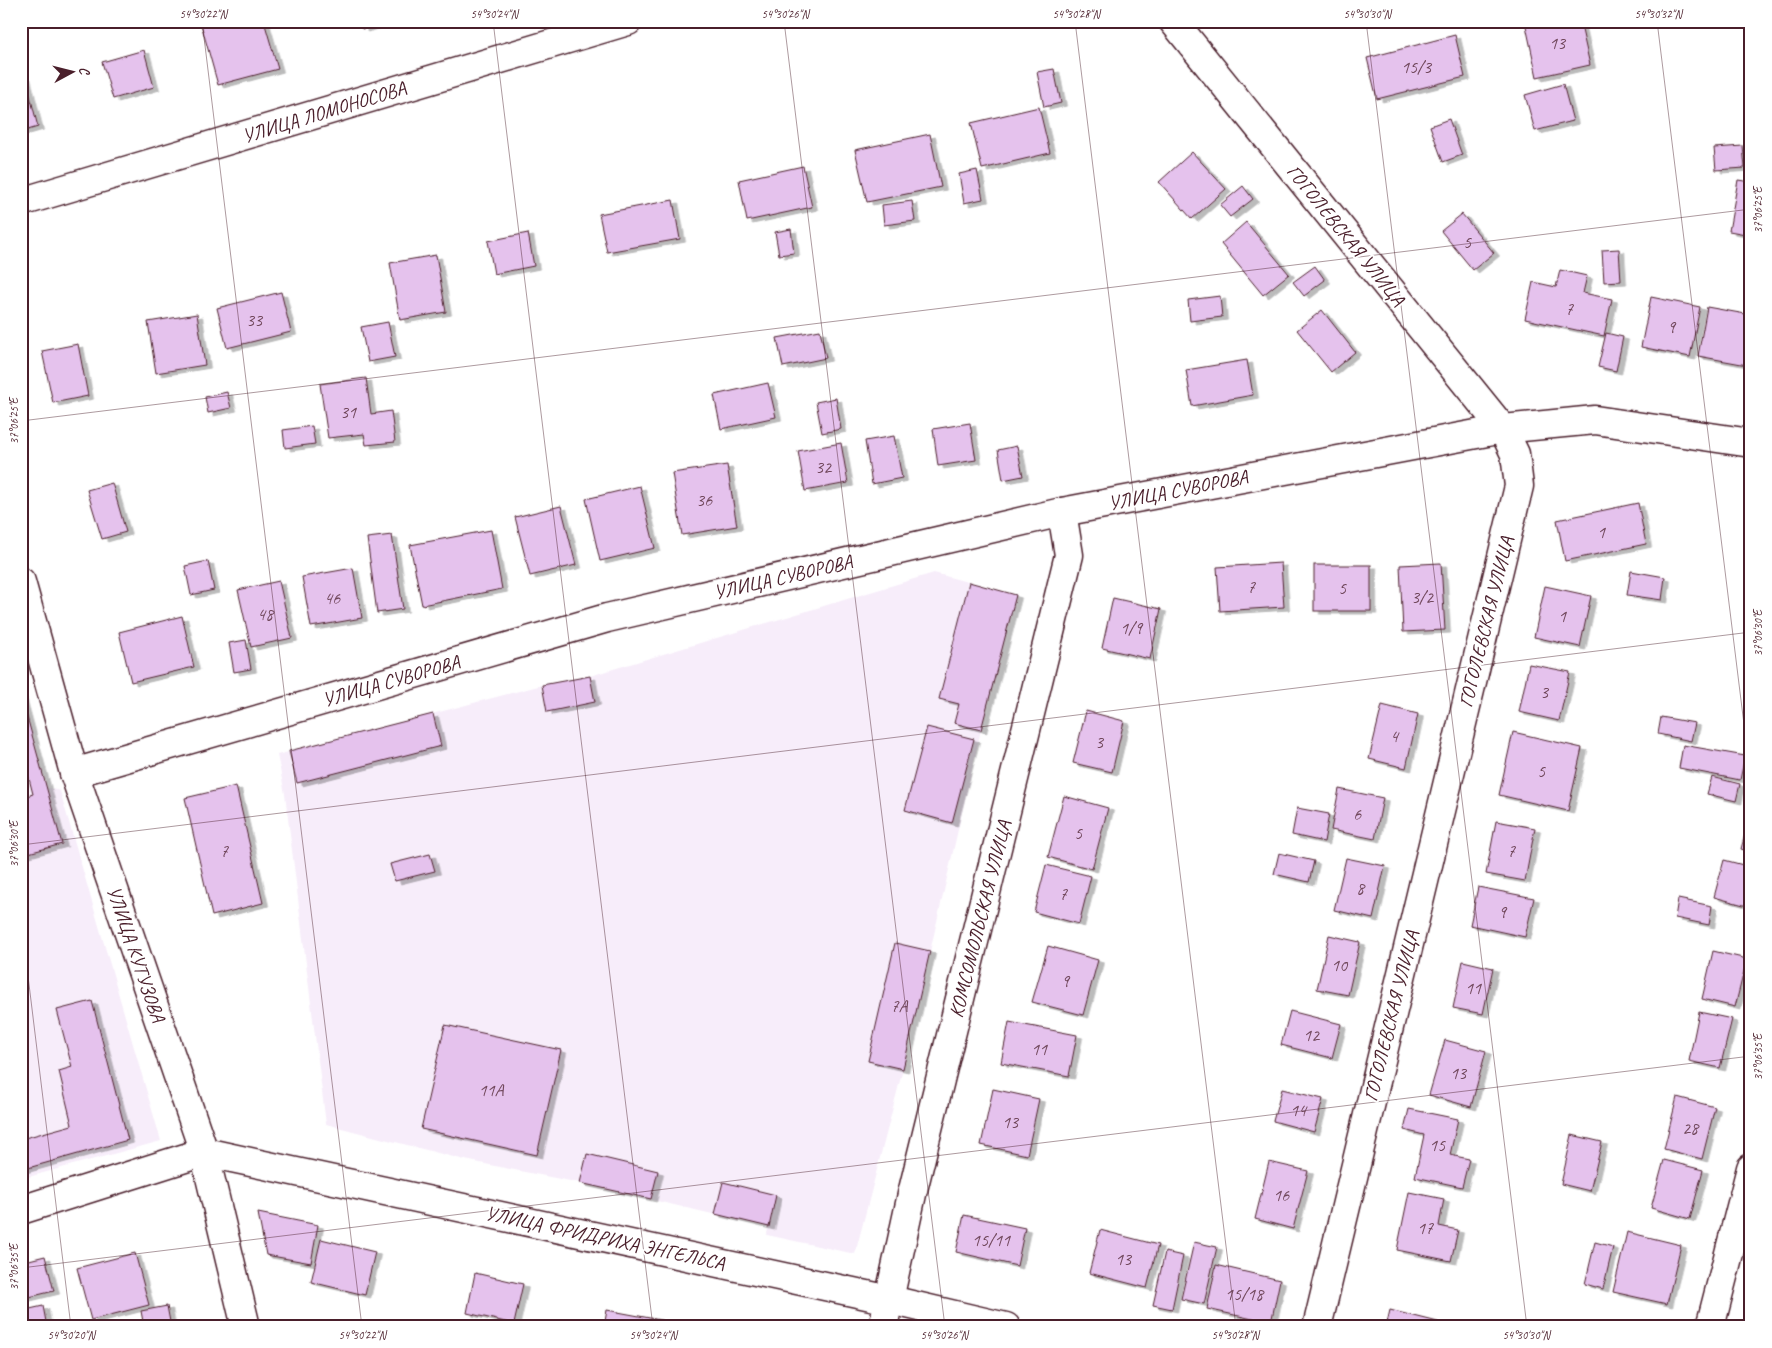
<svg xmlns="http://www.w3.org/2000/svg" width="1772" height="1348" font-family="Caveat,sans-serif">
<defs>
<filter id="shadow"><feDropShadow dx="5.5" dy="3" stdDeviation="0" flood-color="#0004"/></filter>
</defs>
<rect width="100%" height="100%" fill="#fff"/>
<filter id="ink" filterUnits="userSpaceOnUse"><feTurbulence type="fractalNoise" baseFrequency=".02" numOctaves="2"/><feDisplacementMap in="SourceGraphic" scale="10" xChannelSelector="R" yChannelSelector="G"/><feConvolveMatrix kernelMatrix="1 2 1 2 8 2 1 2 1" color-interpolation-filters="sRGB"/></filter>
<g filter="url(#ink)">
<g fill="#f7edfa">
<polygon points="934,573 1016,595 981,730 903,1069 855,1254 767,1235 768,1227 580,1183 465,1160 326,1124 285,794 277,755 542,685 590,676"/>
<polygon points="21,781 60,791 161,1141 21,1179"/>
</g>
<g fill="#e5c2ed" stroke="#4a1f2b" filter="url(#shadow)">
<polygon points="211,21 264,21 278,69 218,85 201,24"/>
<polygon points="360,21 392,21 362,29"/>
<polygon points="1525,21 1580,21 1590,65 1537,77"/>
<polygon points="1455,35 1465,77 1377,99 1367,58"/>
<polygon points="144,50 154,87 113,99 102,62"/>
<polygon points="1054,69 1061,103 1044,107 1037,72"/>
<polygon points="25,76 38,127 21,132 21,77"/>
<polygon points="1563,84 1573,121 1535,131 1525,95"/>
<polygon points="1039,107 1050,153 982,169 971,123"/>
<polygon points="1449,119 1462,155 1443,162 1430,126"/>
<polygon points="930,134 941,187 867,202 855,150"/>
<polygon points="1743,146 1745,168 1716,170 1714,148"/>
<polygon points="1192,152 1226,189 1192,219 1159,182"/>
<polygon points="803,166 812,207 747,221 739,180"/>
<polygon points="977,170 983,199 964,203 959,174"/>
<polygon points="1738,180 1751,182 1751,235 1729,231"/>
<polygon points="1243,186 1253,199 1230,217 1220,205"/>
<polygon points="673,200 680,239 607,252 599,214"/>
<polygon points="912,201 915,221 884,225 882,205"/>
<polygon points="1462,214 1494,253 1473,270 1441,231"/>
<polygon points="1246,222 1289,274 1263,295 1221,244"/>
<polygon points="791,229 794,253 779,255 775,232"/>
<polygon points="528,233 534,266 494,274 488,241"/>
<polygon points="1619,249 1621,281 1604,282 1602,250"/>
<polygon points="436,255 446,312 400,320 390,263"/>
<polygon points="1315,266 1325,280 1304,296 1293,282"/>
<polygon points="1560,270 1587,276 1583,293 1612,299 1604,336 1525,319 1533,282 1556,287"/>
<polygon points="281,292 291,332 227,348 217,308"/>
<polygon points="1220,296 1222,317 1190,321 1188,300"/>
<polygon points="1651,297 1700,307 1690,357 1641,347"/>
<polygon points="1707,307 1751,315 1751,347 1747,365 1698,356"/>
<polygon points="1322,310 1355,352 1331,372 1297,330"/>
<polygon points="197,314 205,365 156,373 148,322"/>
<polygon points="388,322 395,357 368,362 361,327"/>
<polygon points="820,330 826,358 783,367 777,338"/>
<polygon points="1606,333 1623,337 1616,371 1598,367"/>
<polygon points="78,344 88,396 53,403 42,351"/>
<polygon points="1247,360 1253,395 1192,406 1186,370"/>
<polygon points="366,378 371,414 391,411 395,442 366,445 364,434 328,438 320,384"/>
<polygon points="768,383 776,417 721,429 714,395"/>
<polygon points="227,392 231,408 208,413 205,397"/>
<polygon points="836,398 841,429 822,433 816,402"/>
<polygon points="970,423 976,460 938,466 933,429"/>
<polygon points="312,426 315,444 285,448 283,430"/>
<polygon points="894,436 902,478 872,484 865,441"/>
<polygon points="841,443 848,483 805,491 798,451"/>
<polygon points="1017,446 1023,476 1003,480 998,450"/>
<polygon points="727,465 737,526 682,535 672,473"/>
<polygon points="112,483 126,532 102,539 87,490"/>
<polygon points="640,486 655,548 600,561 586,499"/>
<polygon points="1638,503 1646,544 1565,561 1557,520"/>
<polygon points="561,506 576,565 530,576 515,517"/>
<polygon points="491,530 502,589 422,605 410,545"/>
<polygon points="392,535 403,609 377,613 367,538"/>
<polygon points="208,561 214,590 191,595 185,566"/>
<polygon points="1281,563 1284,607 1220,611 1217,567"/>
<polygon points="1441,563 1445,630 1403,632 1400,565"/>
<rect x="1314" y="565" width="57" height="46"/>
<polygon points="353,568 362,618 311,627 302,577"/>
<polygon points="1631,571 1665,577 1662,600 1627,595"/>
<polygon points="279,581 292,638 251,647 238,590"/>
<polygon points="969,582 1016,595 981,730 954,723 959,704 939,699"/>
<polygon points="1545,586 1591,596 1580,647 1534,637"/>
<polygon points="1113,598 1161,609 1150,659 1102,648"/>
<polygon points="182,616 194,667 131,682 119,632"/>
<polygon points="246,640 251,669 234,672 229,643"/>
<polygon points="1529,664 1570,672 1559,721 1519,712"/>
<polygon points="590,676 595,702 547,712 542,685"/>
<polygon points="21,695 62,844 21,855 21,798 33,794 21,748"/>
<polygon points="1382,705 1418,714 1406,768 1369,759"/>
<polygon points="1086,711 1124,721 1112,772 1073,763"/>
<polygon points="433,714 441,746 297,783 289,751"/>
<polygon points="1661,717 1695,723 1691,741 1658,734"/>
<polygon points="927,727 974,739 952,823 905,810"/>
<polygon points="1513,732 1582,748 1568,811 1499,795"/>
<polygon points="1683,745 1745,756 1740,780 1679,768"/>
<polygon points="1712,777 1740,784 1736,801 1707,794"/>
<polygon points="236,786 263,903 212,916 185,798"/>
<polygon points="1339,789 1383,798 1375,839 1331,830"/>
<polygon points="1064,796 1108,808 1092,869 1048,857"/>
<polygon points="1297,808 1329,814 1324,842 1292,835"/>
<polygon points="1751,812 1751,852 1741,849"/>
<polygon points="1496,821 1535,828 1525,881 1486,874"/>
<polygon points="1279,853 1314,861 1309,882 1274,874"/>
<polygon points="430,854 435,871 395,881 390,864"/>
<polygon points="1346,858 1385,866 1373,919 1334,910"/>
<polygon points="1724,860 1751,867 1751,907 1714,897"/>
<polygon points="1046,865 1091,876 1079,924 1034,912"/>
<polygon points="1478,887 1534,898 1525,937 1470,925"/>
<polygon points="1678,899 1712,906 1709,925 1675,918"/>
<polygon points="1329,935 1360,942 1348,995 1317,989"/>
<polygon points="895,943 930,951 903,1069 868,1061"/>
<polygon points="1048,946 1098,960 1083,1015 1032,1002"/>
<polygon points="1713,951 1747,959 1735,1007 1702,999"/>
<polygon points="1463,961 1493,968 1483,1014 1453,1008"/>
<polygon points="92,1001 128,1140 21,1170 21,1139 72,1125 59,1071 72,1067 57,1010"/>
<polygon points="1290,1011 1341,1024 1332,1058 1281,1045"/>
<polygon points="1699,1012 1732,1019 1720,1068 1689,1061"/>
<polygon points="1009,1022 1077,1035 1069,1076 1001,1063"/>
<polygon points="445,1025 561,1050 537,1155 421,1129"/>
<polygon points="1445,1040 1486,1051 1471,1107 1429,1095"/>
<polygon points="993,1089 1039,1099 1027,1155 981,1145"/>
<polygon points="1282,1089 1323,1099 1314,1132 1273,1121"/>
<polygon points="1677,1097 1715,1107 1702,1159 1664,1149"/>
<polygon points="1409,1109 1458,1119 1450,1155 1469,1159 1462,1187 1415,1177 1424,1135 1404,1130"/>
<polygon points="1572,1135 1602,1142 1590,1191 1561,1184"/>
<polygon points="587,1154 658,1171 651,1199 580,1183"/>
<polygon points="1664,1160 1703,1170 1690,1219 1651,1208"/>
<polygon points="1269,1162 1308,1171 1293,1229 1255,1219"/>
<polygon points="723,1182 776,1195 769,1227 715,1214"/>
<polygon points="1409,1192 1444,1199 1439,1226 1458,1230 1451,1261 1397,1250"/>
<polygon points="258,1213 318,1225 311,1263 266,1255"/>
<polygon points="964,1215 1025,1228 1017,1266 956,1252"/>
<polygon points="1100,1230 1158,1245 1147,1288 1089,1273"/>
<polygon points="1627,1232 1681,1245 1667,1304 1613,1292"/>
<polygon points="321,1239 375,1252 365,1295 311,1282"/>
<polygon points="1194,1242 1217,1247 1204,1304 1181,1299"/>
<polygon points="1595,1242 1613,1247 1603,1289 1585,1284"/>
<polygon points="1165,1252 1183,1256 1172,1309 1153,1305"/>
<polygon points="135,1253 149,1305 91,1320 77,1268"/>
<polygon points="45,1256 54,1291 21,1299 21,1262"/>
<polygon points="1216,1265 1280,1280 1271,1323 1207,1309"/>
<polygon points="475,1273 523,1284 514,1324 467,1313"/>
<polygon points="43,1306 47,1327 22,1327 21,1311"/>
<polygon points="167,1306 171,1327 144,1327 141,1311"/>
<polygon points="607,1310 666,1321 665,1327 604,1327"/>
<polygon points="1390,1310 1438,1322 1437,1327 1386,1327"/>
</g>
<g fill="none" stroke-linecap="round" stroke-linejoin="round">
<g stroke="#4a1f2b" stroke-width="31">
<g id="street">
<polyline points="1173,21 1503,429 1515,454 1519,486 1317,1327"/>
<polyline points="74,773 607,618 1062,512 1503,429 1595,420 1751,443"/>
<polyline points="204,1152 246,1327"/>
<polyline points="883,1327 912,1194 1069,555 1062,512"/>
<polyline points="1710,1327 1751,1168"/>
</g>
</g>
<g stroke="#4a1f2b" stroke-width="31">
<g id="secondary">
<polyline points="21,202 628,21"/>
<polyline points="21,582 74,773 204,1152"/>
<polyline points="21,1210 204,1152 890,1300 1006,1327"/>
</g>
</g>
<use href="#street" stroke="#fff" stroke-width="28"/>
<use href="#secondary" stroke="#fff" stroke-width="28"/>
</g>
</g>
<path fill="none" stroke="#4a1f2b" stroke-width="1" stroke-opacity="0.45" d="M202,21L362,1327M493,21L653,1327M784,21L945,1327M1075,21L1236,1327M1366,21L1527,1327M1657,21L1751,781M21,421L1751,209M21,845L1751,632M21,919L71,1327M21,1268L1751,1056"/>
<g text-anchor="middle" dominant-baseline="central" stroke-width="4" stroke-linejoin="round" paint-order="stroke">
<g font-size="18" fill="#71485c">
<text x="1557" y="43">13</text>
<text x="1416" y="67">15/3</text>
<text x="1467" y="242">5</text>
<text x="1569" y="309">7</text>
<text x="254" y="320">33</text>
<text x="1671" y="327">9</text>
<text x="348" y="412">31</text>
<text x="823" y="467">32</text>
<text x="704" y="500">36</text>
<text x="1601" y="532">1</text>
<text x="1251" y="587">7</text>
<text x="1342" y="588">5</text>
<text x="1422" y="597">3/2</text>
<text x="332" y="598">46</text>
<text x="265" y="614">48</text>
<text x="1562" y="616">1</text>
<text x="1131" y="628">1/9</text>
<text x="1544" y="692">3</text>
<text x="1394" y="736">4</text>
<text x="1099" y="742">3</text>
<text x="1541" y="771">5</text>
<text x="1357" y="814">6</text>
<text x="1078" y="833">5</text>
<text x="224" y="851">7</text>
<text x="1511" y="851">7</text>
<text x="1360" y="888">8</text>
<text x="1063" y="894">7</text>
<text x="1502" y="912">9</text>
<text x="1339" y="965">10</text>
<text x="1065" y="981">9</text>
<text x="1473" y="988">11</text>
<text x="899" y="1006">7А</text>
<text x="1311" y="1035">12</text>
<text x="1039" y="1049">11</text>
<text x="1458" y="1073">13</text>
<text x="491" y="1090">11А</text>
<text x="1298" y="1110">14</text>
<text x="1010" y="1122">13</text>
<text x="1690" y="1128">28</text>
<text x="1437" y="1145">15</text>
<text x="1281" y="1195">16</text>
<text x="1425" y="1228">17</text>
<text x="991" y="1240">15/11</text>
<text x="1123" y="1259">13</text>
<text x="1244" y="1294">15/18</text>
</g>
<g font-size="20" fill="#4a1f2b" stroke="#fff">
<text transform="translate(324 112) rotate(-17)">УЛИЦА ЛОМОНОСОВА</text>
<text transform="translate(1346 235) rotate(51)">ГОГОЛЕВСКАЯ УЛИЦА</text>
<text transform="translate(1178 490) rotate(-11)">УЛИЦА СУВОРОВА</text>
<text transform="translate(783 577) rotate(-13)">УЛИЦА СУВОРОВА</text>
<text transform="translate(1486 622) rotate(-76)">ГОГОЛЕВСКАЯ УЛИЦА</text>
<text transform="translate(391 681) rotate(-16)">УЛИЦА СУВОРОВА</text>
<text transform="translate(980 919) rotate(-76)">КОМСОМОЛЬСКАЯ УЛИЦА</text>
<text transform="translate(136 954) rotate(71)">УЛИЦА КУТУЗОВА</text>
<text transform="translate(1391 1016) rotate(-76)">ГОГОЛЕВСКАЯ УЛИЦА</text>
<text transform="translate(605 1238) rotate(12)">УЛИЦА ФРИДРИХА ЭНГЕЛЬСА</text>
</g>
</g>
<rect width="1772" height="1348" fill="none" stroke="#fff" stroke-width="55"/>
<g transform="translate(72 72) rotate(83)" stroke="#ffffff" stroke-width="4" paint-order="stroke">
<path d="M0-4L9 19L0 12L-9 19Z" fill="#4a1f2b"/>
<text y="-8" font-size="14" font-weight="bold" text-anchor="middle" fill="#4a1f2b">С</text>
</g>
<rect x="28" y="28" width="1716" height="1292" fill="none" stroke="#4a1f2b" stroke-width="2"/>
<g font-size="12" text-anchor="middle" fill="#4a1f2b">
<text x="203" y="18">54°30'22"N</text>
<text x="494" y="18">54°30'24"N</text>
<text x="785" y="18">54°30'26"N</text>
<text x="1076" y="18">54°30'28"N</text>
<text x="1367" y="18">54°30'30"N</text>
<text x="1658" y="18">54°30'32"N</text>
<text transform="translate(1758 210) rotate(-90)" y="4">37°06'25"E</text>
<text transform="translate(14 421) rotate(-90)" y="4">37°06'25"E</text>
<text transform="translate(1758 633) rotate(-90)" y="4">37°06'30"E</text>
<text transform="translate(14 844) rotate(-90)" y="4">37°06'30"E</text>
<text transform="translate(1758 1057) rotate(-90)" y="4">37°06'35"E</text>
<text transform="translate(14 1267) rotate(-90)" y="4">37°06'35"E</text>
<text x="71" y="1339">54°30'20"N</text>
<text x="362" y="1339">54°30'22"N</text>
<text x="653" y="1339">54°30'24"N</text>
<text x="944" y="1339">54°30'26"N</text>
<text x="1235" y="1339">54°30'28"N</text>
<text x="1526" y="1339">54°30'30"N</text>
</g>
</svg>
